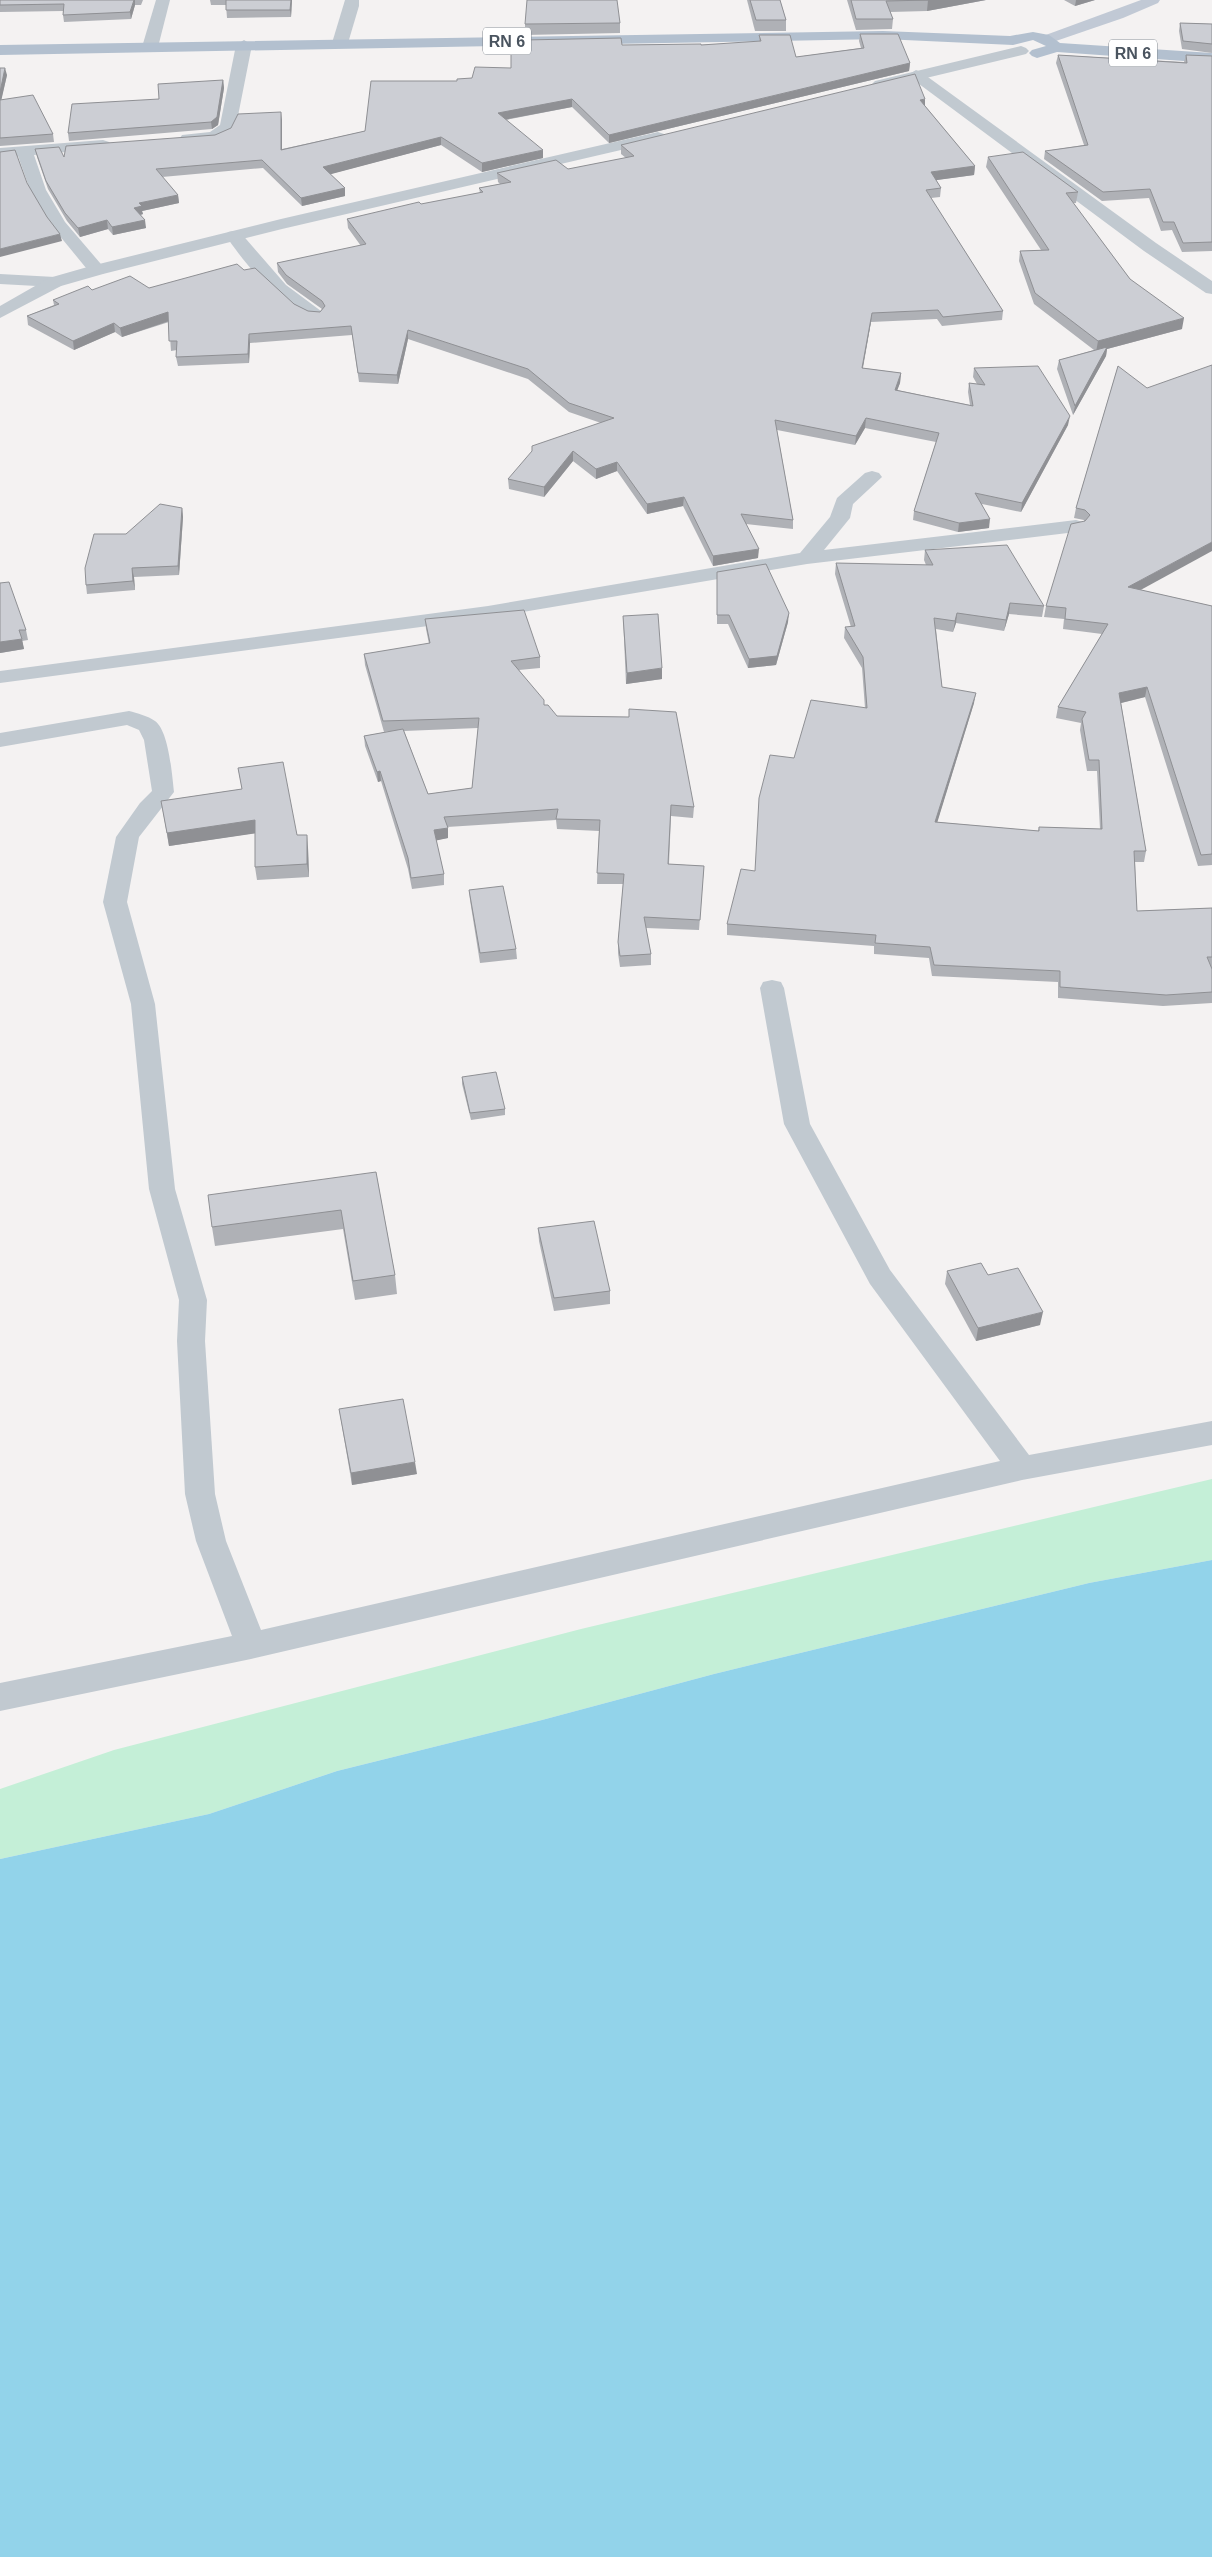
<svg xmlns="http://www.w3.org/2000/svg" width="1212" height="2557" font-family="Arial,sans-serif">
<rect width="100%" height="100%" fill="#f4f2f2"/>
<polygon fill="#c4efd7" points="1212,1479 1212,1560 1089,1583 714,1674 542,1720 337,1771 209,1814 0,1859 0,1789 114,1750 581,1629"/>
<polygon fill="#92d3ea" points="1212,1560 1212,2557 0,2557 0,1859 209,1814 337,1771 542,1720 714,1674 1089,1583"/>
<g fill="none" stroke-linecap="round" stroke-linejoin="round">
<g fill="#c1c9d0" fill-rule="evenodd">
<polygon points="156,0 170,0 158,47 150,52 142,47"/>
<polygon points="345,0 359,0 359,6 348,43 340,48 332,43"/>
<path d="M244,40L252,45L236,126C225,142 200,146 182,141L180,138L182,135L210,132L220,125L236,45Z"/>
<polygon points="916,70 921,72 1156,243 1212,281 1212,294 1206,293 1144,251 911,78 908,75"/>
<polygon points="103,140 109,142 111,145 109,148 34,155 46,190 65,222 106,270 103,274 91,274 50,224 30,190 18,156 0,158 0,148"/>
<path d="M234,231L240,232L286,285L321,311L324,315L321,319C293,326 240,257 226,236L228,232Z"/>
<polygon points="0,274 55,277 61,278 64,282 61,286 55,287 0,284"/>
<polygon points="872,471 879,473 882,477 853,504 850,518 824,550 1076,520 1083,522 1086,526 1083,530 1076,532 807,564 488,618 0,683 0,671 488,606 800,553 830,517 837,498 865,473"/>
<path d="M129,711C137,713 148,716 155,721C169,731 172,775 174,792L139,837L127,902L155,1004L175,1189L207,1300L205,1341L215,1494L226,1541L261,1630L1000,1461L870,1284L784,1124L760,988L763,982L772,980L781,982L784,988L810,1124L890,1270L1029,1455L1212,1421V1445L1022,1480L251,1659L0,1711V1683L232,1636L196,1541L185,1494L177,1341L179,1300L149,1189L131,1004L103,902L116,837L140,803L152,791L144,740L139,730L127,725L0,747V733Z"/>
</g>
<g fill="#c1c9d0" fill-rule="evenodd">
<polygon points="1021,46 1026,48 1029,51 1026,54 880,89 872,84 875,81"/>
<polygon points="658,132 664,134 666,137 664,140 282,229 103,274 61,286 0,318 0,306 49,278 91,266 281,219"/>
</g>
<polygon fill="#c1c9d5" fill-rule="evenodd" points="1141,0 1160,0 1158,3 1123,18 1053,42 1043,42 1041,39 1043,36"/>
<polygon fill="#b3c0cf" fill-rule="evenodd" points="883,31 1010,36 1033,32 1049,35 1060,43 1212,53 1212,63 1057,52 1037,58 1032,56 1029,53 1032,50 1046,46 1033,40 1013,45 883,39 0,55 0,45"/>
</g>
<g fill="#afb1b6" fill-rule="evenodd">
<polygon points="0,0 143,0 141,5 135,5 131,19 64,22 63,15 63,11 0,12"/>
<polygon points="210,0 292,0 291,17 227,18 226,5 211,5"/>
<polygon points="747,0 780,0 786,20 786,31 755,31"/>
<polygon points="847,0 986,0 927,11 890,12 893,19 892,29 856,30"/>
<polygon points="1064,0 1095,0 1075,6"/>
<polygon points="620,23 620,33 525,35 525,24"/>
<polygon points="1180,23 1212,24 1212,53 1182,49 1179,31"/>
<polygon points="860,34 910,63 909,71 609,143 572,107 506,120 543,158 482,172 441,145 330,174 345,188 345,196 302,206 263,168 162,177 178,195 179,203 142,211 143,214 141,215 146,228 113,235 108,229 80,237 67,221 48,189 37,157 35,149 64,157 215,135 282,120 282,149 365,131 457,81 472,78 511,68 522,53 622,45 701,45 759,42 759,35 796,57 861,48 859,41"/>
<polygon points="1058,55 1184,62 1186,55 1212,56 1212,251 1182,252 1172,230 1161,231 1149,198 1102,201 1044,159 1045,151 1084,145 1056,63"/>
<polygon points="0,68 7,75 1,100 53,134 54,142 0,146"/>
<polygon points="223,80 224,88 218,125 212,129 69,141 68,133 159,99"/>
<polygon points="925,106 975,166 974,175 936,180 941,188 940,197 931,198 1003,311 1002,320 942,326 937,319 871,322 863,368 901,373 900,383 897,390 970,405 968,392 969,383 977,384 973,377 974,368 1068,425 1021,512 982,504 989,528 958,532 913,520 914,511 936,442 865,428 855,445 777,430 793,520 793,529 746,524 758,558 713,566 683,506 647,514 617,471 596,479 573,461 544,497 509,489 508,479 601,423 569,412 528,379 408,339 398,384 359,382 352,335 250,343 249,363 178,366 176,357 177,350 171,351 169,322 122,337 115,332 74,350 28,325 27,316 54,305 53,300 92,290 149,288 244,270 294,304 308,311 320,312 322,309 287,284 278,272 277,263 361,246 348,228 347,219 480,193 479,188 500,184 498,182 497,173 568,169 626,158 621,154 621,145"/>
<polygon points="988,157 1078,192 1076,203 1073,203 1130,279 1182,329 1107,349 1106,356 1073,415 1057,369 1059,360 1094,350 1034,304 1019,261 1020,251 1041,250 986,167"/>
<polygon points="1118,366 1141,590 1212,606 1212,865 1198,866 1145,697 1121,703 1146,851 1144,862 1135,862 1137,911 1212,908 1212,1003 1163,1006 1058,998 1058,982 932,976 929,958 874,954 874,946 727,935 727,924 755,871 794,758 865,708 862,668 844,638 845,627 851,627 835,574 836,563 926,565 924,560 925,550 1044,606 1042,617 1009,614 1004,631 956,623 953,632 936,629 942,687 974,703 937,822 1038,831 1039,827 1100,829 1097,771 1087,771 1080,730 1081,723 1056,718 1058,707 1102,634 1063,629 1064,619 1044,617 1046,606 1084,521 1084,520 1074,518 1076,508"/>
<polygon points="182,508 183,517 179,575 134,577 135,590 87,594 86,585 126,534"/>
<polygon points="717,572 788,622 776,665 748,668 728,624 717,624"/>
<polygon points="0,583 26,630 28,640 22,641 24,649 0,653"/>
<polygon points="623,616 662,679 626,684"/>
<path d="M425,619L540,657V668L519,670L544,705L557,716L629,717V709L694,807L693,818L671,816L669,864L704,866L699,930L646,928L651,954V965L620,967L618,953V942L623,884H597L599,831L557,829L556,820L447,827L448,838L436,840L444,874V885L412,889L408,869L381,781L378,782L365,746L364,736L392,731L384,732L365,665L364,654L429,644L426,629ZM478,728L472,788L428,794L404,731Z"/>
<polygon points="238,768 308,848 309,877 257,880 255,867 255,833 169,846 161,801 242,789"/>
<polygon points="469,890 516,949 517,959 480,963 470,900"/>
<polygon points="462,1077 505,1109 505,1115 471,1120 462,1084"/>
<polygon points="376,1172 395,1275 397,1294 355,1300 343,1229 215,1246 212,1227"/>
<polygon points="538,1228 610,1291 610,1304 554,1311 539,1241"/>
<polygon points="947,1271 988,1275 1040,1325 976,1341 945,1284"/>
<polygon points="339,1409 417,1474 352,1485"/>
</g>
<g fill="#8f9094">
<polygon points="134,0 135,0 135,5 131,19 130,12"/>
<polygon points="291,0 292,0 291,17 290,10"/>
<polygon points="928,0 986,0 927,11"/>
<polygon points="1076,0 1095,0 1075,6"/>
<polygon points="910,63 909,71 609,143 609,135"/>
<polygon points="5,68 7,75 0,106 0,92"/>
<polygon points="223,80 224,88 218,125 212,129 211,122"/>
<polygon points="572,99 572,107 498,121 498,113"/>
<polygon points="925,99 925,108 920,100"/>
<polygon points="281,112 282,120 282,158 281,150"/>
<polygon points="441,137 441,145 324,176 323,167"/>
<polygon points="543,150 543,158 482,172 482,163"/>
<polygon points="975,166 974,175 930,181 931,172"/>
<polygon points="345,188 345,196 302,206 301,198"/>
<polygon points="178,195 179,203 142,211 143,214 135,216 134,208 139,203"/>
<polygon points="107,220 108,229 80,237 78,228"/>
<polygon points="145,220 146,228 113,235 112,227"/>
<polygon points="60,234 62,241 0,257 0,249"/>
<polygon points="168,312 169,321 122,337 120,328"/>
<polygon points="872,313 871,322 861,377 862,368"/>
<polygon points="1184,318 1182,329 1107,349 1106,356 1073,415 1075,406 1096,352 1098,341"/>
<polygon points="114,323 115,332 74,350 73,341"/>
<polygon points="408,330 408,339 398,384 397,375"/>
<polygon points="249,334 250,343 249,363 248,354"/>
<polygon points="901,373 900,383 894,399 895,390"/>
<polygon points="1070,416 1068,425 1021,512 1022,503"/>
<polygon points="866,418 865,428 855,445 856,436"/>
<polygon points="573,451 573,461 544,497 544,487"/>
<polygon points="617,462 617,471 596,479 596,469"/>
<polygon points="684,497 683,506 647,514 647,504"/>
<polygon points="182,508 183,517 179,575 178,566"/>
<polygon points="990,519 989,528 958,532 959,523"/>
<polygon points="1212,542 1212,551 1126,598 1128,587"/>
<polygon points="759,549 758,558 713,566 713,556"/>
<polygon points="132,568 134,577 135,590 133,581"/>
<polygon points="1010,603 1009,614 1004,631 1006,620"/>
<polygon points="789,613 788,622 776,665 748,668 749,659"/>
<polygon points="957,613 956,623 953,632 955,621"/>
<polygon points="22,639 24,649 0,653 0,642"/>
<polygon points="662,668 662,679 626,684 627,673"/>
<polygon points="1147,687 1145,697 1117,704 1119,693"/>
<polygon points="976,693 974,703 934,833 935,822"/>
<polygon points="380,771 381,781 378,782 377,772"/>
<polygon points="255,820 257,833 169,846 167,833"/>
<polygon points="448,828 448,838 434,841 434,830"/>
<polygon points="307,835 308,848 309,877 307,864"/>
<polygon points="1043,1312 1040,1325 976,1341 978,1328"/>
<polygon points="415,1462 417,1474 352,1485 351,1473"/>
</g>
<g fill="#ccced4" stroke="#8f9094">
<polygon points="0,0 134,0 130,12 63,15 64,4 0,5"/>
<polygon points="226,0 291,0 290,10 226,10"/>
<polygon points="527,0 617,0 620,23 525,24"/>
<polygon points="750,0 780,0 786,20 756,20"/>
<polygon points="851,0 930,0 886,1 893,19 856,19"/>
<polygon points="1180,23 1212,24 1212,44 1183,41"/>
<polygon points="860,34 898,34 910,63 609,135 572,99 498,113 543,150 482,163 441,137 323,167 345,188 301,198 262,160 156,169 178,195 139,203 142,206 134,208 145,220 112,227 107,220 78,228 65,213 46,181 35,149 59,147 64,157 66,146 215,135 231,128 238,114 281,112 281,150 365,131 371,81 457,81 457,79 472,78 475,67 511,68 511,53 522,53 524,40 621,38 622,45 701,44 701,45 761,41 759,35 790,35 796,57 864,48"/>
<polygon points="1058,55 1187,63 1186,55 1212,56 1212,242 1183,243 1174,222 1163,222 1150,189 1103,192 1045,151 1088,145"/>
<polygon points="0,68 5,68 0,92"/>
<polygon points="915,74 925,99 920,100 975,166 931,172 941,188 926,190 1003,311 943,317 938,310 872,313 862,368 901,373 895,390 973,406 969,383 985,385 974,368 1038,366 1070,416 1022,503 975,493 990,519 959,523 914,511 939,433 866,418 856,436 775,420 793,520 741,514 759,549 713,556 684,497 647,504 617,462 596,469 573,451 544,487 508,479 532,451 532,446 614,418 569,403 528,369 408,330 397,375 358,373 351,326 249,334 248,354 176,357 177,341 169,341 168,312 120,328 114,323 73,341 27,316 59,304 53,300 88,286 92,290 130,276 149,288 237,264 244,270 255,268 294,304 308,311 320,312 325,306 322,301 286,275 277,263 366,244 347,219 419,202 421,204 483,192 479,188 511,182 497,173 556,160 568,169 634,156 621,145"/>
<polygon points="223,80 217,117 211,122 68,133 72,104 159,99 158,84"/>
<polygon points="33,95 53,134 0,138 0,100"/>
<polygon points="15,150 27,183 47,217 60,234 0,249 0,152"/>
<polygon points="1023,152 1078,192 1066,193 1130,279 1184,318 1098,341 1035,293 1020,251 1049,250 988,157"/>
<polygon points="1107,347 1075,406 1059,360"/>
<polygon points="1212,365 1212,542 1128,587 1212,606 1212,854 1201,855 1147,687 1119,693 1146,851 1134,851 1137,911 1212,908 1212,957 1207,957 1212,969 1212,992 1166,995 1060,987 1060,971 934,965 930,947 875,943 876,935 727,924 741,869 755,871 759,798 770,755 794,758 811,700 867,708 863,657 845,627 855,626 836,563 933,565 925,550 1007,545 1044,606 1010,603 1006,620 957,613 955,621 934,618 942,687 976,693 935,822 1039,831 1039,827 1102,829 1099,760 1089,760 1082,719 1086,712 1058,707 1108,624 1065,619 1066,608 1046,606 1071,524 1085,521 1090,515 1085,510 1076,508 1118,366 1147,388"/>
<polygon points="160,504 182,508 178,566 132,568 133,581 86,585 85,568 94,534 126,534"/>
<polygon points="766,564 789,613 777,656 749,659 729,615 717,615 717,572"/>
<polygon points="9,582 26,630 19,630 22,639 0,642 0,583"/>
<polygon points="524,610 540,657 511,661 544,700 544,705 548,705 557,716 629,717 629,709 676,712 694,807 671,805 668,864 704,866 700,920 644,917 651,954 620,956 618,942 624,874 597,873 600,820 556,819 558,809 444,817 448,828 434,830 444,874 411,878 408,858 380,771 377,772 364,736 403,729 428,794 472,788 479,718 383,721 364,654 430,643 425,619"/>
<polygon points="658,614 662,668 627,673 623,616"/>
<polygon points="283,762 297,835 307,835 307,864 255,867 255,820 167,833 161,801 242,789 238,768"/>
<polygon points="503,886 516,949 480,953 469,890"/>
<polygon points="496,1072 505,1109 470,1113 462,1077"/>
<polygon points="376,1172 395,1275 353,1281 341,1210 212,1227 208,1195"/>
<polygon points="594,1221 610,1291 554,1298 538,1228"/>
<polygon points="981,1263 988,1275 1018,1268 1043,1312 978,1328 947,1271"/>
<polygon points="403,1399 415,1462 351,1473 339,1409"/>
</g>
<g text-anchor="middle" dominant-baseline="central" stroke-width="4.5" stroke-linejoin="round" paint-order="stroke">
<g fill="#fff" stroke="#80878f" stroke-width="1">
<rect x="483" y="27.5" width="48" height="27" rx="4"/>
<rect x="1109" y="39.5" width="48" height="27" rx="4"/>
</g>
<g font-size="16" font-weight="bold" fill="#4a545f">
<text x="507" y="41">RN 6</text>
<text x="1133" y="53">RN 6</text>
</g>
</g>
</svg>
